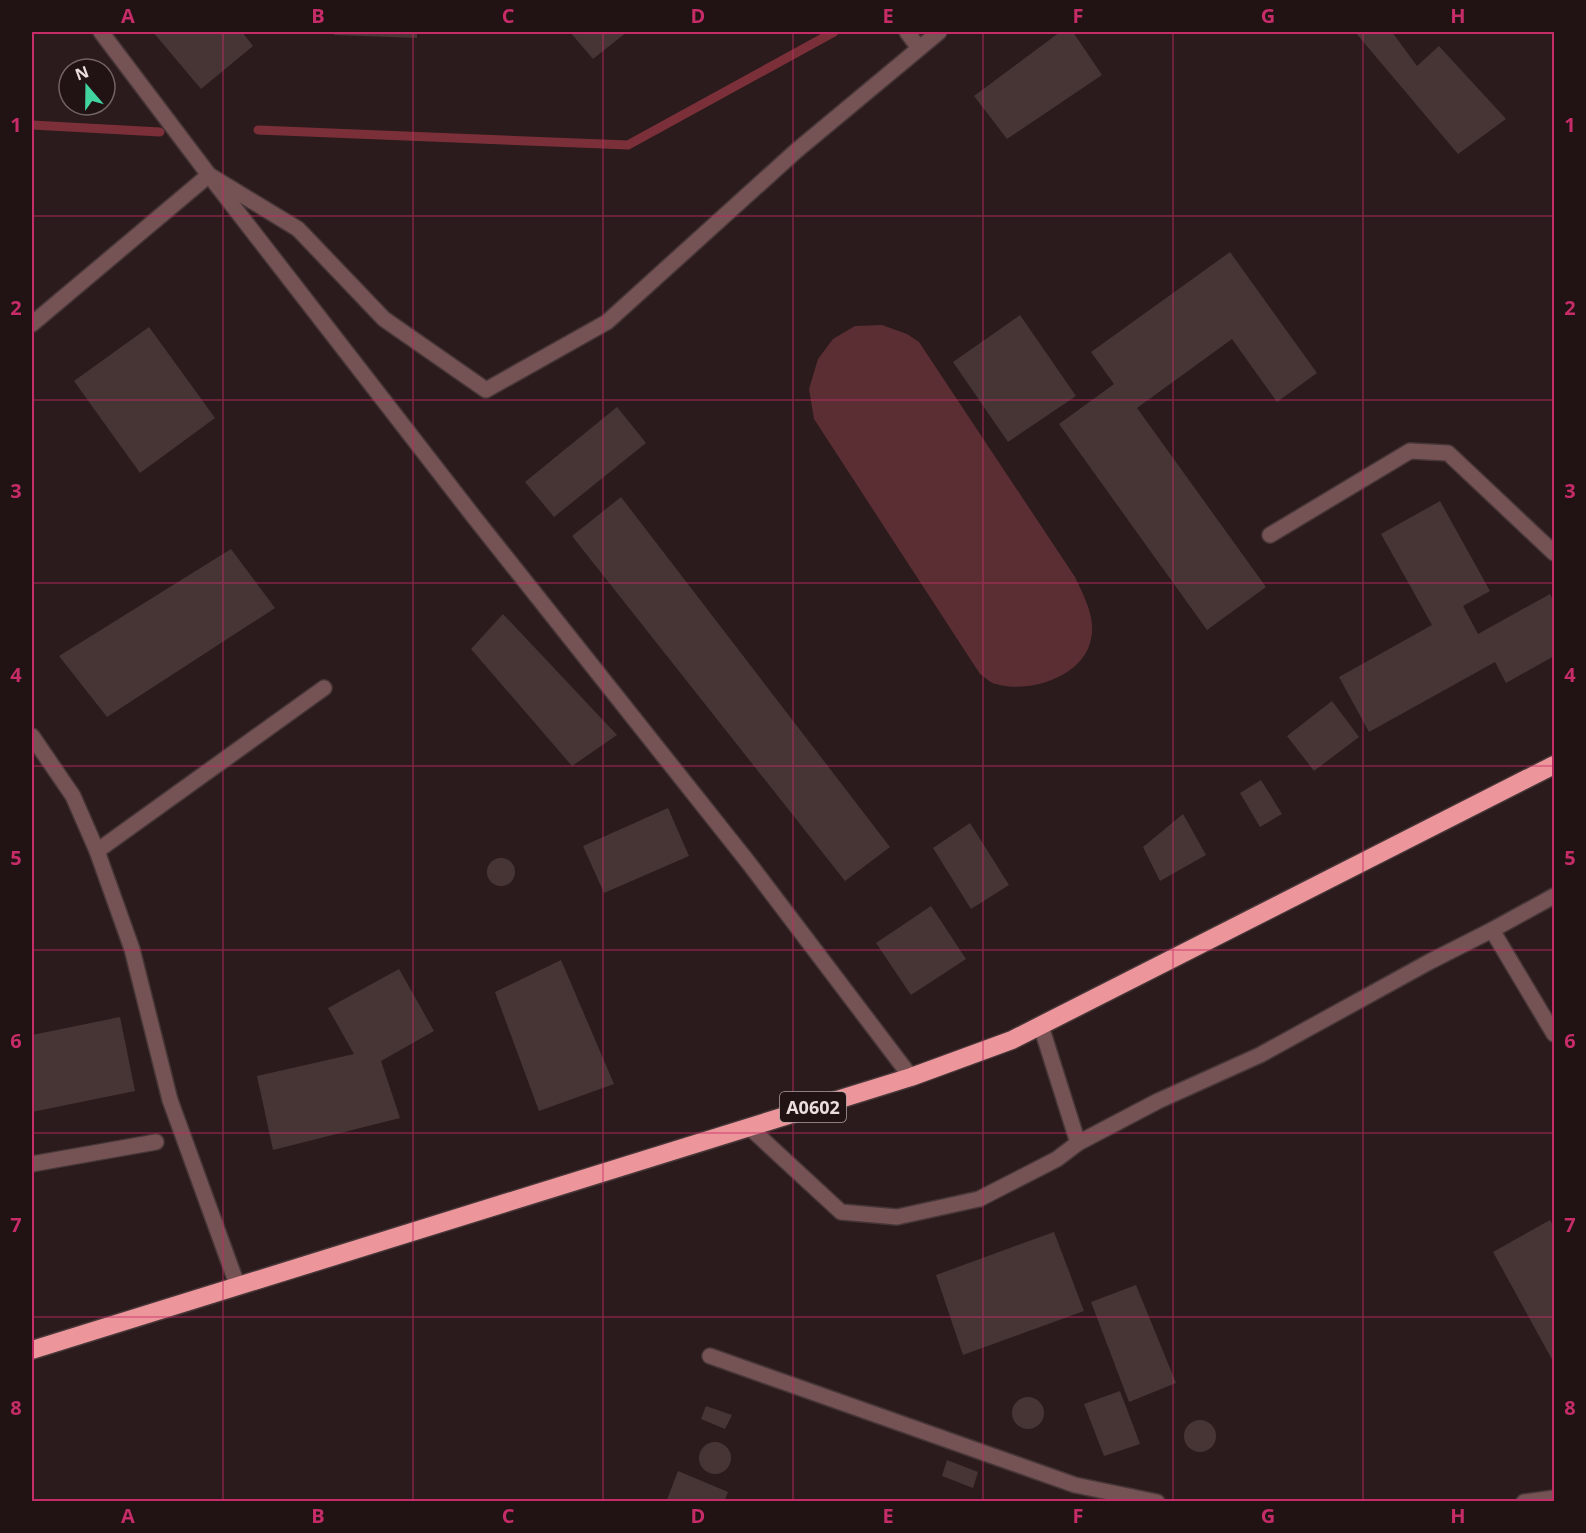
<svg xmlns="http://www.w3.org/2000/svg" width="1586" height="1533" font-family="'Open Sans',sans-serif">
<rect width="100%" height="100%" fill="#2b1b1c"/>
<path fill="#5a2e32" d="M882,325L907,334L919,342L1075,577C1084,596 1096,618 1091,639C1084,677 1028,694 996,684C990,683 985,677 980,674L814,419L809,389L818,359L833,339L855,326Z"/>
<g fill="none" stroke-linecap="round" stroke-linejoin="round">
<g stroke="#7b3039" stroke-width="9">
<polyline points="32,125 160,132"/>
<polyline points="258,130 628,145 834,32"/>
</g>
</g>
<g fill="#473536">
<polygon points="153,32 242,32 253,46 201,89"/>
<polygon points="335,32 417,32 417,38 334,35"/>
<polygon points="570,32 627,32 593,59"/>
<polygon points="1060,32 1073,32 1102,75 1007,139 974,96"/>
<polygon points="1355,32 1392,32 1417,66 1439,46 1506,119 1458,154"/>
<polygon points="1230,252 1317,373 1277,402 1232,339 1137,408 1266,587 1207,630 1059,424 1114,384 1091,352"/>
<polygon points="1020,315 1076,396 1008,442 953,362"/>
<polygon points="149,327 215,418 140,473 74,381"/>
<polygon points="617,407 646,443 554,517 525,482"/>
<polygon points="621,497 890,847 845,881 572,536"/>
<polygon points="1440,501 1490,591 1463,606 1478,634 1550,594 1554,602 1554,656 1506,683 1495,662 1369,732 1339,677 1432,625 1381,534"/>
<polygon points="231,549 275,608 107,717 59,656"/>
<polygon points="503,614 617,735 572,766 471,649"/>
<polygon points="1332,701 1359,737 1314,771 1287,736"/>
<polygon points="1261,780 1282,814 1260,827 1240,793"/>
<polygon points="668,808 689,856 604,893 583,846"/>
<polygon points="1183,814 1206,855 1160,881 1143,847"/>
<polygon points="970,823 1009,885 971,909 933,848"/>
<circle cx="501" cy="872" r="14"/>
<polygon points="931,906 966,959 911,995 876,943"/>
<polygon points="561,960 614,1084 539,1111 495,992"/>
<polygon points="399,969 434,1031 381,1061 400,1118 273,1150 257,1076 354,1054 328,1008"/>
<polygon points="120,1017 135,1091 32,1112 32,1035"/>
<polygon points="1550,1220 1554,1227 1554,1363 1493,1252"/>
<polygon points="1054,1232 1084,1311 963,1355 936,1275"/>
<polygon points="1136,1285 1176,1383 1129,1402 1091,1302"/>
<polygon points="1120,1391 1140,1444 1104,1456 1084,1404"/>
<circle cx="1028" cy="1413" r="16"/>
<polygon points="706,1406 732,1415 725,1429 701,1419"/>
<circle cx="1200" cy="1436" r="16"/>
<circle cx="715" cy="1458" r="16"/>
<polygon points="947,1460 978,1472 973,1488 942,1476"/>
<polygon points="678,1471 728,1492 724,1502 666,1502"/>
</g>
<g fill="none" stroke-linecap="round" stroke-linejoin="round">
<g stroke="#463637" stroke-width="18">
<g id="minor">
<polyline points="101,32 209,175 474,517 748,862 911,1077"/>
<polyline points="907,32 919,48"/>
<polyline points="32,324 209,175 298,229 384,319 486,390 607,322 796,151 939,32"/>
<polyline points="1270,535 1410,451 1448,453 1554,553"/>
<polyline points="32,736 73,796 97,851 132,949 170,1100 238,1287"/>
<polyline points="97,851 324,688"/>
<polyline points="1492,930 1554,896"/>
<polyline points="1041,1026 1078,1143"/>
<polyline points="749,1127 841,1212 897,1217 979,1199 1057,1159 1078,1143 1158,1101 1260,1055 1429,962 1492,930 1554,1034"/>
<polyline points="32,1164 156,1142"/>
<polyline points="710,1356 1075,1485 1157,1502"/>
<polyline points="1524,1502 1554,1498"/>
</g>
</g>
<g stroke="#463637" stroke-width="21">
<polyline id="highway" points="32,1350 911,1077 1012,1040 1554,765"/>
</g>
<use href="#minor" stroke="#755253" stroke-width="15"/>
<use href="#highway" stroke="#ec959b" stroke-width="18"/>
</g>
<path fill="none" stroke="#c62c68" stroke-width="1.5" stroke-opacity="0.55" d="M223,32V1502M413,32V1502M603,32V1502M793,32V1502M983,32V1502M1173,32V1502M1363,32V1502M32,216H1554M32,400H1554M32,583H1554M32,766H1554M32,950H1554M32,1133H1554M32,1317H1554"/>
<g text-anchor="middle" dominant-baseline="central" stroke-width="4.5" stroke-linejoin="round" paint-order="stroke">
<rect fill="#211213" stroke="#ada0a1" stroke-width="1.5" x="780" y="1092" width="66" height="30" rx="4.5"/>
<g font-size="18" font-weight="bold" fill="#e9ddde">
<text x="813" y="1107">A0602</text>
</g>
</g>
<rect width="1586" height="1533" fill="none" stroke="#211213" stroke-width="66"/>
<g transform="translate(87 87) rotate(340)"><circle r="28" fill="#211213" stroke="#716364" stroke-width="1.5"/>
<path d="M0-4.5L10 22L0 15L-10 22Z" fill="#41d4a1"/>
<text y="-9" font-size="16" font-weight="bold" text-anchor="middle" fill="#e9ddde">N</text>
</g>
<rect x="33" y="33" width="1520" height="1467" fill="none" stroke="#c62c68" stroke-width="2"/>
<g font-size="20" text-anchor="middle" font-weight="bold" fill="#c62c68">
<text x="128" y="23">A</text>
<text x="318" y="23">B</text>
<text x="508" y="23">C</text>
<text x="698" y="23">D</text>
<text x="888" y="23">E</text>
<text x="1078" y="23">F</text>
<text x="1268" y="23">G</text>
<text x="1458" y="23">H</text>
<text x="16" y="132">1</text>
<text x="1570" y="132">1</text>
<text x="16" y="315">2</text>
<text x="1570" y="315">2</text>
<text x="16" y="498">3</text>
<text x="1570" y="498">3</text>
<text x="16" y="682">4</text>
<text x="1570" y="682">4</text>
<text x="16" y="865">5</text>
<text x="1570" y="865">5</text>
<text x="16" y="1048">6</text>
<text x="1570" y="1048">6</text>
<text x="16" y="1232">7</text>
<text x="1570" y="1232">7</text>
<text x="16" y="1415">8</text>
<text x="1570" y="1415">8</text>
<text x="128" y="1523">A</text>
<text x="318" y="1523">B</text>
<text x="508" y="1523">C</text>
<text x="698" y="1523">D</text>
<text x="888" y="1523">E</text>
<text x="1078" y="1523">F</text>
<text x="1268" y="1523">G</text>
<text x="1458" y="1523">H</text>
</g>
</svg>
